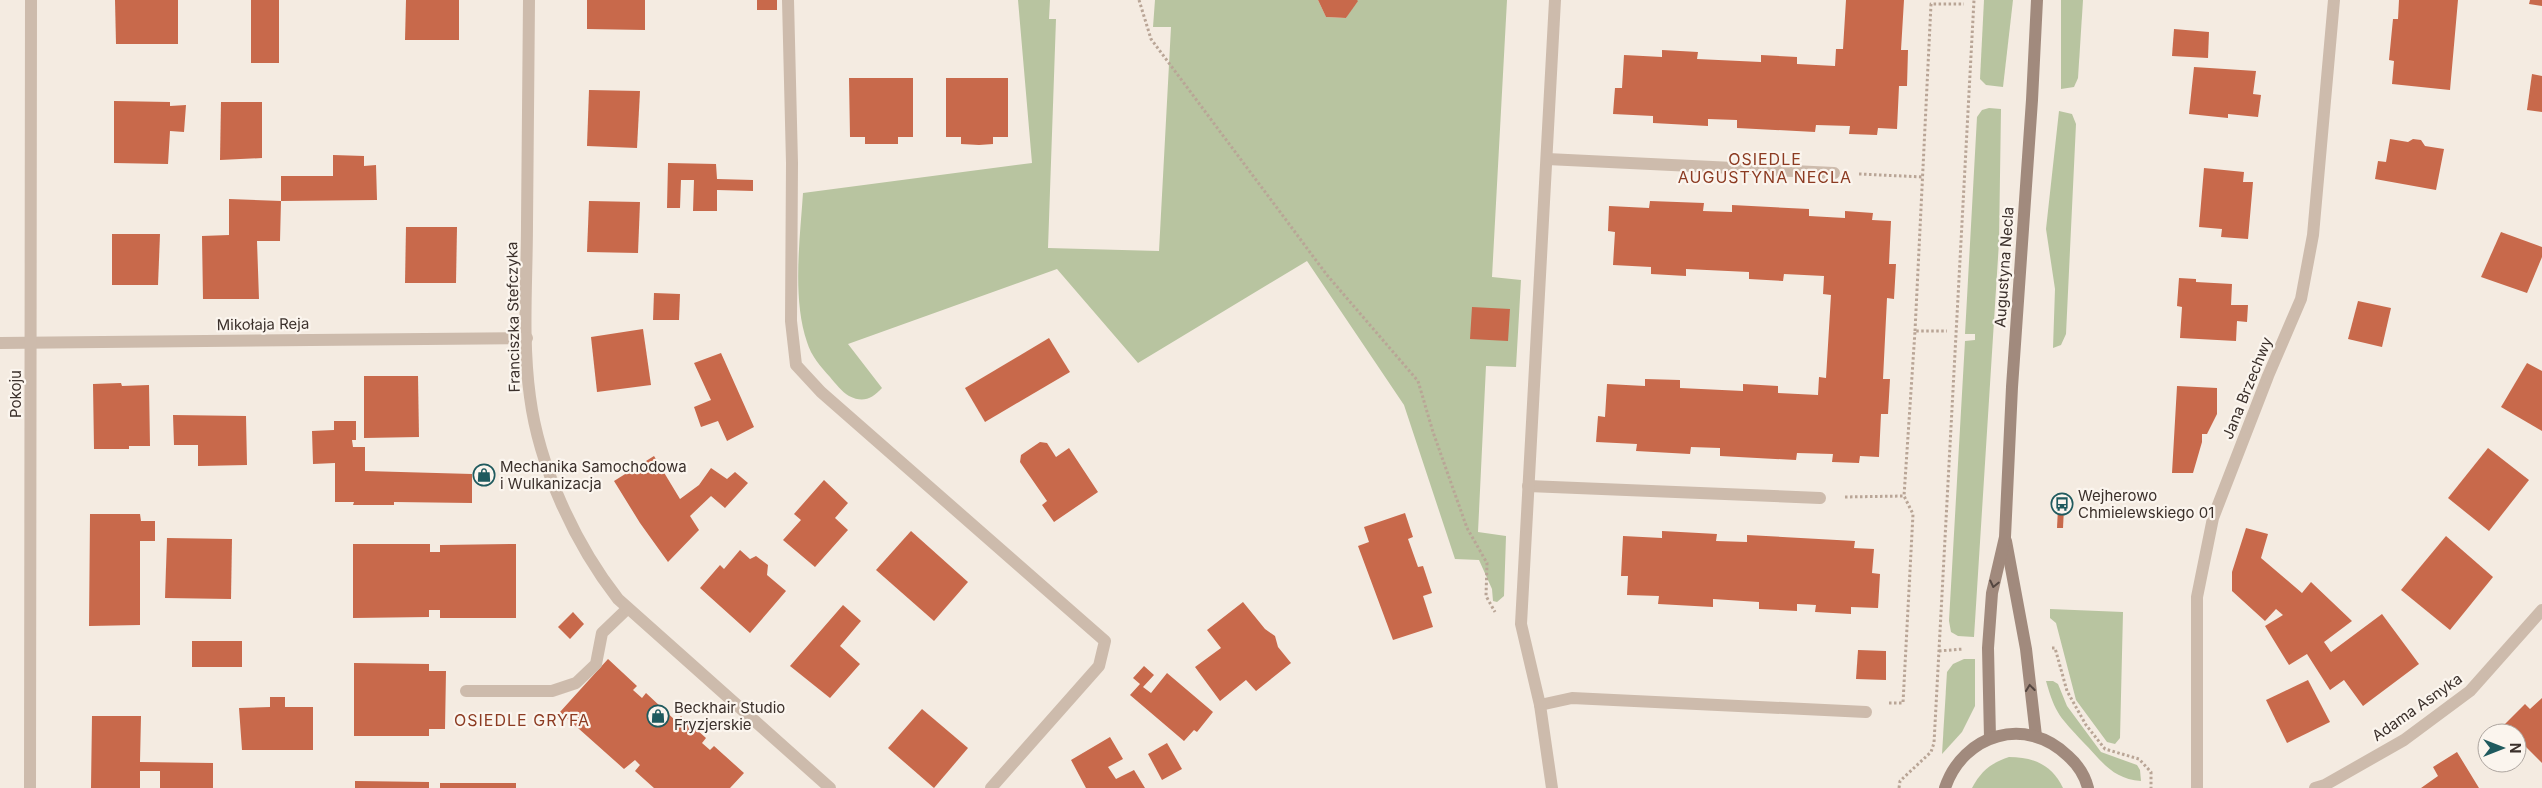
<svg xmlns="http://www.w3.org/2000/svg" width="2542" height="788" font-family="Inter,sans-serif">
<rect width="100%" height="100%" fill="#f4ebe1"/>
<g fill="#b8c4a0">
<path d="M1018,0H1050L1049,19H1056L1048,248L1159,251L1171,27H1153L1155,0H1318L1326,17L1346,18L1357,0H1507L1492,277L1521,280L1516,367L1486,366L1478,532L1506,536L1504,596L1497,602L1493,601L1492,589L1479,560L1455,559L1404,405L1307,261L1138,363L1057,269L848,344L882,388C872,399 863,403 849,396C842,392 835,383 830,377C821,367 811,356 807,342C792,298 800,239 803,193L1032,163Z"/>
<polygon points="1984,0 2013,0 2003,87 1986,85 1980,79"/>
<polygon points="2061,0 2083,0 2078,78 2074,87 2061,89"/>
<polygon points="1989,108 2001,109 1999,242 1974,637 1958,636 1951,632 1949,621 1965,341 1975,340 1975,334 1965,334 1977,117 1982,110"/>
<polygon points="2059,111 2072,114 2076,124 2066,334 2061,345 2053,348 2055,289 2046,229"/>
<polygon points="2050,609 2123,612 2120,738 2115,744 2107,742 2076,700 2056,623 2050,618"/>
<polygon points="1964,659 1975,659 1975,706 1962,732 1942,754 1947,672 1953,664"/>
<path d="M2046,681H2053L2058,684L2067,706L2101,752L2137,765L2140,770L2141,781C2112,779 2102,761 2083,742C2061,718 2055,714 2046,681Z"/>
<path d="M2009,757C2034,757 2052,765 2063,788H1972C1981,771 1991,763 2009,757Z"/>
</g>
<g fill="#c8694b">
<polygon points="115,0 178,0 178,44 116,44"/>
<rect x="251" y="0" width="28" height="63"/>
<polygon points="406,0 459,0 459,40 405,40"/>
<polygon points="587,0 645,0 645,30 587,29"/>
<rect x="757" y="0" width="20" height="10"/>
<polygon points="1318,0 1357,0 1358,1 1346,18 1326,17"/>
<polygon points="1846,0 1904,0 1901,50 1908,50 1907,86 1899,86 1897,129 1878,128 1877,135 1849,134 1850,126 1816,125 1815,132 1737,128 1737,120 1708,119 1708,126 1653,123 1653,116 1613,114 1615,88 1622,88 1624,55 1662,57 1662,50 1698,52 1697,59 1761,62 1761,55 1797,57 1797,64 1835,66 1836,49 1843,49"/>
<polygon points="2399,0 2458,0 2450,90 2392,84 2394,61 2389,60 2393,19 2398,19"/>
<polygon points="2530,0 2542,0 2542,6 2529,4"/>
<polygon points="2174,29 2209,32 2208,58 2172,56"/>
<polygon points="2194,67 2256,71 2253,94 2261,95 2258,117 2228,114 2228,118 2189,114"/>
<polygon points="2532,74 2542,76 2542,112 2527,110"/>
<polygon points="849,78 913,78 913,137 898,137 898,144 865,144 865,137 850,137"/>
<polygon points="946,78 1008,78 1008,137 993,137 993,144 979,145 961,144 961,137 946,137"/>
<polygon points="589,90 640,91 637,148 587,146"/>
<polygon points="114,101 170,102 170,106 186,105 184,132 170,131 168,164 114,163"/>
<polygon points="221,102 262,102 262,158 220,160"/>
<polygon points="2390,139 2408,142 2413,139 2421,140 2425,146 2444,149 2436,190 2375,179 2378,161 2386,162"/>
<polygon points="333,155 364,156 364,166 376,165 377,200 281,201 280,241 257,241 259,299 203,299 202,236 229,235 229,199 281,201 281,176 333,176"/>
<polygon points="668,163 716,164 717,179 753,180 753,191 717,190 717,211 693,211 694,180 681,180 680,208 667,208"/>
<polygon points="2204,168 2244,172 2243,182 2253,182 2248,239 2221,237 2222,229 2199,227"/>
<polygon points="589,201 640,202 638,253 587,252"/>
<polygon points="1650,201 1704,203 1703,211 1732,212 1732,205 1809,209 1809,216 1845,218 1845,211 1873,213 1872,220 1891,221 1889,264 1896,264 1894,299 1887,298 1883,379 1890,379 1888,414 1881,414 1879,457 1860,456 1859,463 1832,462 1833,454 1797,453 1796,460 1720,456 1720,448 1691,447 1690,454 1636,451 1637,444 1596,442 1598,416 1605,417 1607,384 1645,386 1645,379 1680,380 1680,388 1743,391 1743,384 1778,386 1778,393 1818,395 1819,377 1826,378 1831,295 1823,294 1824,276 1784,274 1783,281 1749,279 1749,272 1686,269 1686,276 1651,274 1651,267 1613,265 1615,232 1608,231 1609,206 1649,208"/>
<polygon points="406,227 457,227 456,283 405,283"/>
<polygon points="2501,232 2542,247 2542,257 2527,293 2481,277"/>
<polygon points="112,234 160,234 158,285 112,285"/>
<polygon points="2179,278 2196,279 2196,282 2232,284 2231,305 2248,305 2247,322 2237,321 2236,341 2180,338 2182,307 2177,306"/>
<polygon points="654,293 680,294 679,320 653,320"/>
<polygon points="2358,301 2391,308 2382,347 2348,339"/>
<polygon points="1472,307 1510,309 1508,341 1470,339"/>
<polygon points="643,329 651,385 597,392 591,337"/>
<polygon points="1049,338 1070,372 985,422 965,388"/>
<polygon points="721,353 754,427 727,441 718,421 701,427 694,407 711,400 694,363"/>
<polygon points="2527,363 2542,371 2542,431 2501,407"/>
<polygon points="364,376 418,376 419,437 364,438"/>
<polygon points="121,383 122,386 149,385 150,446 129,446 129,449 94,449 93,384"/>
<polygon points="2177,386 2217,388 2217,414 2207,434 2202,434 2202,442 2193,473 2172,473"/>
<polygon points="173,415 246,416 247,465 198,466 198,445 174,445"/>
<polygon points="334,421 356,421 356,440 352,440 353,447 365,447 365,471 472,474 472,503 394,502 394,505 353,505 354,502 335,502 335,463 313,464 312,431 334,430"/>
<polygon points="1040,442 1047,443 1056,457 1069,448 1098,492 1054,522 1042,505 1047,501 1020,462 1021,455"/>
<polygon points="2488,448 2529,480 2489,531 2448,498"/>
<polygon points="654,456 680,499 699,485 711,468 727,479 735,472 748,483 725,508 711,496 690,516 699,530 668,562 640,523 614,481"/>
<polygon points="824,480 848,503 835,518 848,530 815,567 783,540 801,520 794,514"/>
<polygon points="2058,508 2064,508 2063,528 2057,528"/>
<polygon points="1405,513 1413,537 1408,539 1418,567 1423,566 1432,593 1423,596 1433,627 1393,640 1358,546 1369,542 1364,527"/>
<polygon points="90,514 140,514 141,521 155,521 155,541 140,541 140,625 89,626"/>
<polygon points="2246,528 2268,534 2261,558 2302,593 2311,582 2352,621 2324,642 2331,652 2382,614 2419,664 2363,706 2344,680 2330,690 2307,654 2289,665 2265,626 2283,615 2276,609 2265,621 2232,591 2232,572"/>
<polygon points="911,531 968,582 934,621 876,570"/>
<polygon points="1662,531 1717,534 1716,541 1747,542 1747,535 1855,541 1854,548 1874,549 1872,573 1880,574 1878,608 1851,607 1851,614 1815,612 1816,605 1797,604 1797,611 1759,609 1759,602 1713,599 1713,607 1658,604 1659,596 1627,595 1628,576 1621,576 1623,536 1662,538"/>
<polygon points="2446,536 2493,577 2450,630 2401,590"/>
<polygon points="167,538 232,539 231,599 165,598"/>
<polygon points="353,544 430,544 430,552 440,552 440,545 516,544 516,618 440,618 440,610 429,610 429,617 353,618"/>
<polygon points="740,550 750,559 756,556 768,565 767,575 786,591 750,633 700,588 720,565 724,569"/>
<polygon points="1243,602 1265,629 1275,636 1278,647 1291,663 1256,691 1246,680 1220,701 1195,667 1221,648 1207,630"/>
<polygon points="843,605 861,621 840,646 860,664 830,698 790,666"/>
<polygon points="573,612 584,624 570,639 558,627"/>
<rect x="192" y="641" width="50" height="26"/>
<polygon points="1858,650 1886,651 1886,680 1856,679"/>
<polygon points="608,659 637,686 633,690 642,698 646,693 676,721 681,716 706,738 702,743 710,750 714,746 744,773 730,788 654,788 635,771 640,765 635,760 624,769 560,712"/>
<polygon points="354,663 429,664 429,671 446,671 445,729 429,729 429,736 354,736"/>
<polygon points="1144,666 1154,675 1143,687 1151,693 1167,673 1213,712 1197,732 1194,730 1184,741 1130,695 1140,684 1133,678"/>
<polygon points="2308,680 2330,722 2287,743 2266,700"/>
<polygon points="270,697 285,697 285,707 313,707 313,750 242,750 239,708 270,707"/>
<polygon points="2542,698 2542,763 2517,738 2517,733 2512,733 2504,725 2525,704 2530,709"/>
<polygon points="922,709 968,748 934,788 888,748"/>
<polygon points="92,716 141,716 140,762 213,763 213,788 160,788 160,771 140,771 140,788 91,788"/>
<polygon points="1110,737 1123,759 1108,767 1116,779 1134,770 1145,788 1086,788 1071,760"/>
<polygon points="1167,743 1182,769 1162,780 1148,754"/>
<polygon points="2457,752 2479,788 2421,788 2438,776 2433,767"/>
<polygon points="355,781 429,782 429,788 355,788"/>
<rect x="440" y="783" width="76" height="5"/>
</g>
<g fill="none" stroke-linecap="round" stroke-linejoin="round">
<g stroke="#b9a596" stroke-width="3" stroke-dasharray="2.5 2.5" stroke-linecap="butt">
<polyline points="1139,0 1151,39 1327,275 1418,381 1433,432 1467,528 1487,563 1486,596 1495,612"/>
<polyline points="1859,174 1923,177"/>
<polyline points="1915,331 1931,4 1964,4"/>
<polyline points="1845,497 1904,496"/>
<polyline points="2052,648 2055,648 2067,691 2086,725 2105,749 2139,759 2151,772 2151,788"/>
<polyline points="1939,651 1963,649"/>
<polyline points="1889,703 1903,703 1913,514 1904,496 1915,331 1947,331"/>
<polyline points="1899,788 1900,781 1931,752 1934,743 1974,0"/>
</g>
<g stroke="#cdbbac" stroke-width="12">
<polyline points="788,0 792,163 791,321 796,365 821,392 1105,641 1099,666 991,788"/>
<polyline points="466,691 552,691 576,683 596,664 602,633 627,609"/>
</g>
<g stroke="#cdbbac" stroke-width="12">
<path d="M529,0C528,74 528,149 527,223C527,280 522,340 530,397C539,466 575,544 618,599L830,788"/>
<polyline points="1547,159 1834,173"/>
<polyline points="0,343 527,338"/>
<polyline points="1528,486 1820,498"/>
<polyline points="1540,705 1572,698 1866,712"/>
<polyline points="30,788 31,0"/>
<polyline points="1552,788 1540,705 1521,624 1555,0"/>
<polyline points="2197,788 2197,597 2213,518 2268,376 2301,299 2313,235 2334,0"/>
<polyline points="2315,788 2325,785 2404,740 2470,691 2542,610"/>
</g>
<g stroke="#a18a7d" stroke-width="12">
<polyline points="2006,541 2026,649 2036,736"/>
<polyline points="1990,738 1988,648 1992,593 2005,537 2012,387 2032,100 2037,0"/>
<path d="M1945,788C1963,734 2026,715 2068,756C2077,764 2085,776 2088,788"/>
</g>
</g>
<defs><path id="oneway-chevron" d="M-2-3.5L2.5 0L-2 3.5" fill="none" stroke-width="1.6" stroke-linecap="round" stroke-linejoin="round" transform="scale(1.25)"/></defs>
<g stroke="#544640">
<use href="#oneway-chevron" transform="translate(1994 584) rotate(103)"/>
<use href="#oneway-chevron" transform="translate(2030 688) rotate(-97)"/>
</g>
<defs>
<g id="shop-ring" transform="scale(1.125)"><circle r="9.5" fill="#fbf5ee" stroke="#1f5a5e" stroke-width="1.5"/><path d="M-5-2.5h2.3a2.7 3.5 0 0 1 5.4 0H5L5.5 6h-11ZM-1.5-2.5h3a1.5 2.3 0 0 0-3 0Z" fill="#1f5a5e"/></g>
<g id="bus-ring" transform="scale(1.125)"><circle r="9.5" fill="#fbf5ee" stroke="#1f5a5e" stroke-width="1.5"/><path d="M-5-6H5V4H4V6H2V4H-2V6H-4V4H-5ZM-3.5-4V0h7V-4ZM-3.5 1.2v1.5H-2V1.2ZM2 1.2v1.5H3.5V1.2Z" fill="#1f5a5e"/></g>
</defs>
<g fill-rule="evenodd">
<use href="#shop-ring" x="484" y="475"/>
<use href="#bus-ring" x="2062" y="504"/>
<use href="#shop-ring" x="658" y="716"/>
</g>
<g text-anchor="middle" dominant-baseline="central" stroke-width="4.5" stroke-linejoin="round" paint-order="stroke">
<g font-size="15" fill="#3b302b" stroke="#fbf5ee">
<text transform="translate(2004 267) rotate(-86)">Augustyna Necla</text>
<text transform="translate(513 317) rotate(-91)">Franciszka Stefczyka</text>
<text transform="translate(263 324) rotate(-1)">Mikołaja Reja</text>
<text transform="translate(2247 388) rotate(-68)">Jana Brzechwy</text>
<text transform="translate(15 394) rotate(-90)">Pokoju</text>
<text transform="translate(2417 707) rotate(-35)">Adama Asnyka</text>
</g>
<g font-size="15" fill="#3b302b" stroke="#fbf5ee" text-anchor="start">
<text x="500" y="466">Mechanika Samochodowa<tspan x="500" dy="17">i Wulkanizacja</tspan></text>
<text x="2078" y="495">Wejherowo<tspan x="2078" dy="17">Chmielewskiego 01</tspan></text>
<text x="674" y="707">Beckhair Studio<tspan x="674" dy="17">Fryzjerskie</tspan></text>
</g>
<g font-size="16" letter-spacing="1" fill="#8c3b22" stroke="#fbf5ee">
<text x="1765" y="159">OSIEDLE<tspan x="1765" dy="18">AUGUSTYNA NECLA</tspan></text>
<text x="522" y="720">OSIEDLE GRYFA</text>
</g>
</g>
<g transform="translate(2502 748) rotate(90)"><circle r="24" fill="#fbf5ee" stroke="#aea6a0"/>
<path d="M0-4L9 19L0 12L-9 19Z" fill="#1f5a5e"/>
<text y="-8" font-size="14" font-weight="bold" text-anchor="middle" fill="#3b302b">N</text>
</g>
</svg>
